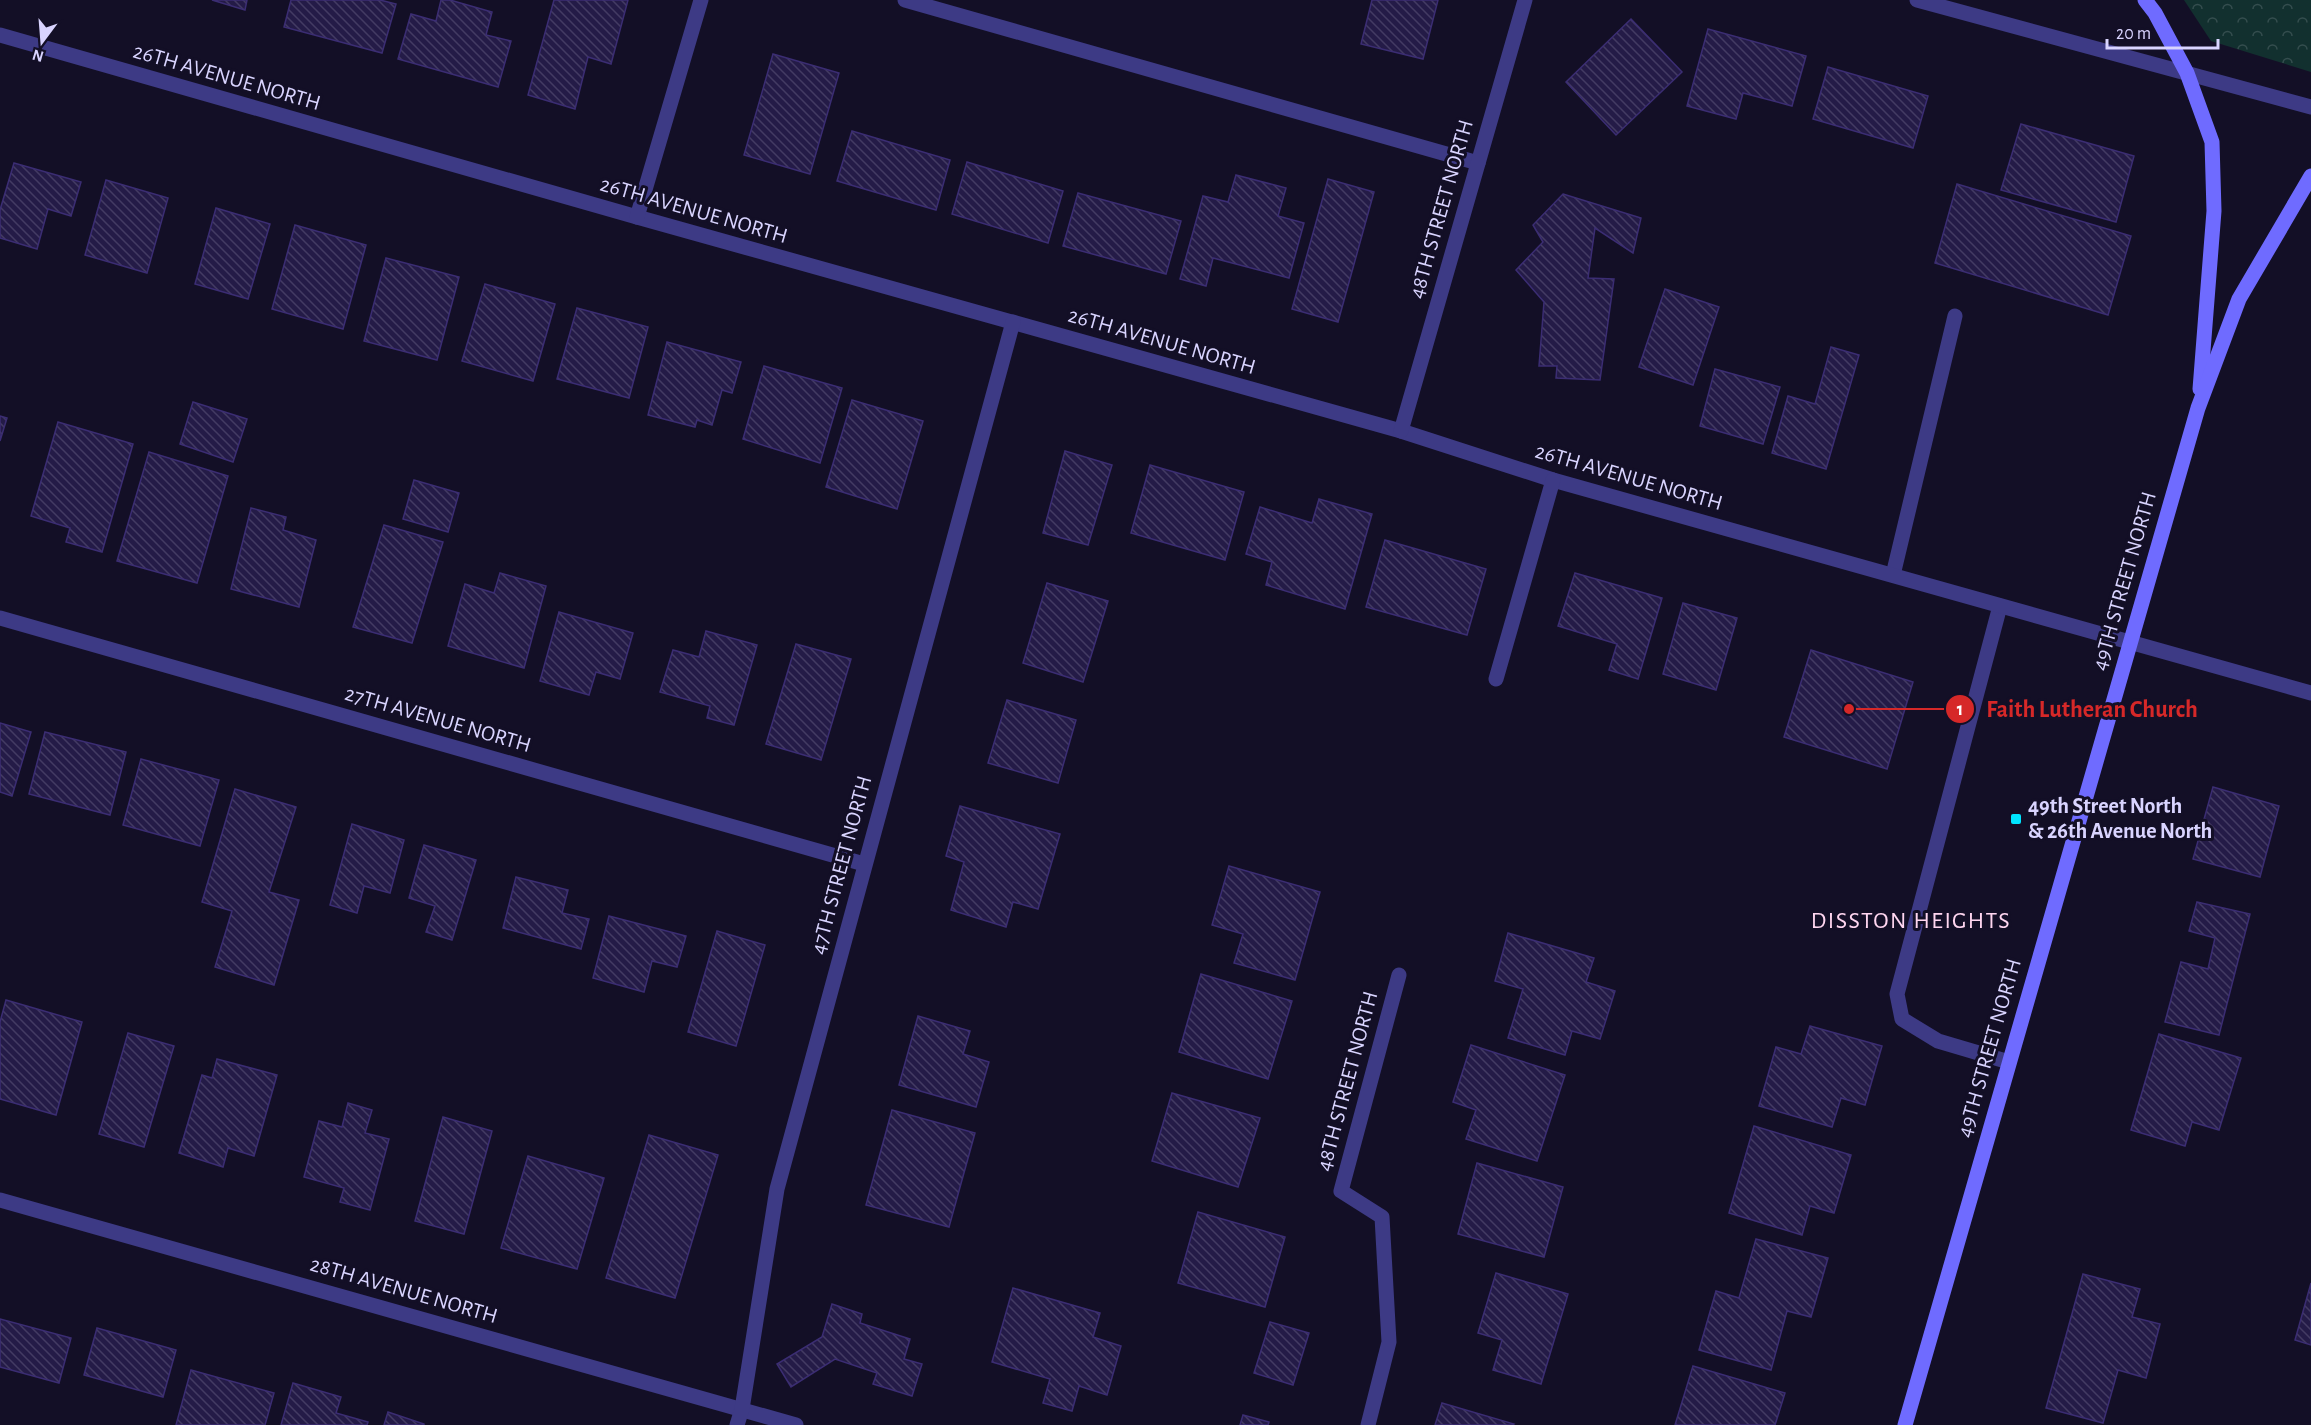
<svg xmlns="http://www.w3.org/2000/svg" width="2311" height="1425" font-family="'Alegreya Sans',sans-serif">
<defs>
<pattern id="park-crowns" width="20" height="18" patternUnits="userSpaceOnUse" patternTransform="scale(1.5)"><rect width="20" height="18" fill="#12302f"/><path d="M2 6a3 3 0 1 1 6 0M12 15a3 3 0 1 1 6 0" fill="none" stroke="#344d4e"/></pattern>
<pattern id="building-back-hatch" width="6" height="6" patternUnits="userSpaceOnUse" patternTransform="scale(1.5)"><rect width="6" height="6" fill="#241b47"/><path d="M-1 5l2 2M0 0l6 6M5-1l2 2" fill="none" stroke="#433b63"/></pattern>
</defs>
<rect width="100%" height="100%" fill="#130f26"/>
<polygon fill="url(#park-crowns)" points="2184,0 2311,0 2311,72 2211,41"/>
<g fill="url(#building-back-hatch)" stroke="#3b2d73" stroke-width="1.5">
<polygon points="212,0 247,0 245,10"/>
<polygon points="291,0 380,0 396,4 382,53 284,27"/>
<polygon points="441,0 450,0 492,12 486,35 511,41 498,87 398,59 411,14 436,21"/>
<polygon points="554,0 628,0 611,64 588,57 575,109 528,95"/>
<polygon points="1372,0 1438,0 1423,59 1361,44"/>
<polygon points="1631,19 1682,72 1616,135 1566,82"/>
<polygon points="1708,29 1806,56 1792,106 1743,93 1736,119 1687,106"/>
<polygon points="773,54 839,73 810,174 744,155"/>
<polygon points="1828,67 1928,96 1913,148 1813,119"/>
<polygon points="2021,124 2134,156 2116,222 2001,190"/>
<polygon points="852,131 950,160 936,210 837,181"/>
<polygon points="967,162 1063,191 1048,243 952,214"/>
<polygon points="14,163 81,182 71,216 48,209 37,249 0,238 0,210"/>
<polygon points="1236,175 1286,188 1278,216 1304,223 1289,278 1213,258 1206,286 1180,279 1203,196 1228,202"/>
<polygon points="1328,179 1374,192 1338,322 1292,309"/>
<polygon points="106,180 168,198 147,273 85,255"/>
<polygon points="1957,184 2131,236 2108,315 1935,263"/>
<polygon points="1078,193 1181,221 1166,274 1063,246"/>
<polygon points="1563,194 1641,218 1633,253 1595,228 1588,278 1614,279 1600,380 1556,378 1557,366 1539,366 1544,302 1516,270 1543,242 1533,225"/>
<polygon points="216,208 270,224 248,299 195,284"/>
<polygon points="295,225 366,245 343,329 272,309"/>
<polygon points="386,258 459,277 437,360 364,341"/>
<polygon points="485,284 555,304 533,381 462,361"/>
<polygon points="1665,289 1719,307 1693,385 1639,367"/>
<polygon points="577,308 648,327 629,398 557,379"/>
<polygon points="667,342 741,362 732,393 722,390 712,425 697,420 695,427 648,415"/>
<polygon points="1831,347 1859,355 1826,469 1772,453 1788,396 1815,404"/>
<polygon points="764,366 842,388 820,463 743,439"/>
<polygon points="1715,369 1780,387 1763,444 1700,426"/>
<polygon points="852,400 923,421 897,509 826,487"/>
<polygon points="193,402 247,419 233,462 180,444"/>
<polygon points="0,416 7,418 0,441"/>
<polygon points="58,422 133,444 102,552 66,542 70,528 31,516"/>
<polygon points="1065,451 1112,465 1088,545 1043,533"/>
<polygon points="149,452 228,476 197,583 117,561"/>
<polygon points="1150,465 1244,492 1225,560 1131,533"/>
<polygon points="414,480 459,493 448,532 403,519"/>
<polygon points="1319,499 1372,514 1345,609 1266,585 1272,562 1246,554 1260,507 1312,523"/>
<polygon points="251,508 286,517 283,530 316,540 299,607 231,589"/>
<polygon points="384,525 443,542 412,643 353,627"/>
<polygon points="1385,540 1486,569 1467,635 1366,607"/>
<polygon points="500,573 546,586 524,668 448,646 465,584 494,593"/>
<polygon points="1575,573 1662,598 1638,679 1609,670 1617,644 1558,626"/>
<polygon points="1047,583 1108,601 1083,682 1023,663"/>
<polygon points="1683,603 1737,618 1716,690 1663,674"/>
<polygon points="559,612 633,633 620,679 596,672 589,695 540,681"/>
<polygon points="706,631 757,645 734,725 707,718 710,706 660,692 673,650 699,657"/>
<polygon points="796,644 851,659 821,760 766,744"/>
<polygon points="1811,650 1913,682 1887,769 1784,737"/>
<polygon points="1007,700 1076,720 1058,783 988,763"/>
<polygon points="0,723 31,732 12,796 0,792"/>
<polygon points="45,732 126,752 110,815 29,794"/>
<polygon points="141,759 219,780 200,846 123,825"/>
<polygon points="2213,787 2279,806 2260,877 2193,859"/>
<polygon points="235,789 296,807 269,892 299,900 274,985 215,967 232,911 202,902"/>
<polygon points="960,806 1060,834 1038,909 1013,902 1006,927 951,910 964,862 946,856"/>
<polygon points="352,824 404,840 390,893 364,886 357,913 330,905"/>
<polygon points="424,845 476,860 452,940 426,932 435,906 409,898"/>
<polygon points="1229,866 1320,892 1295,980 1234,963 1243,934 1212,925"/>
<polygon points="516,877 568,890 562,913 589,919 581,949 503,928"/>
<polygon points="2197,902 2250,914 2219,1035 2165,1022 2181,962 2208,969 2215,938 2189,931"/>
<polygon points="609,916 686,936 677,967 652,961 644,992 593,978"/>
<polygon points="717,931 765,945 736,1046 688,1032"/>
<polygon points="1508,933 1594,958 1586,982 1615,991 1600,1039 1572,1031 1565,1055 1508,1038 1523,989 1495,981"/>
<polygon points="1201,974 1292,1001 1268,1079 1179,1052"/>
<polygon points="6,1000 82,1022 56,1115 0,1099 0,1022"/>
<polygon points="918,1016 970,1031 963,1054 989,1062 976,1107 899,1085"/>
<polygon points="1810,1026 1882,1046 1865,1105 1841,1098 1832,1127 1759,1106 1776,1047 1801,1054"/>
<polygon points="128,1033 174,1046 144,1147 99,1134"/>
<polygon points="2159,1034 2241,1058 2219,1130 2192,1122 2185,1146 2131,1130"/>
<polygon points="1471,1045 1565,1075 1537,1161 1466,1139 1476,1110 1453,1102"/>
<polygon points="217,1059 277,1075 254,1156 228,1148 223,1167 179,1153 202,1075 212,1078"/>
<polygon points="1172,1093 1260,1118 1238,1187 1152,1161"/>
<polygon points="348,1103 372,1110 365,1133 389,1139 370,1210 340,1202 344,1188 304,1177 319,1121 342,1127"/>
<polygon points="892,1110 975,1133 949,1227 866,1205"/>
<polygon points="443,1117 492,1131 464,1234 415,1221"/>
<polygon points="1754,1126 1851,1155 1834,1213 1810,1206 1802,1235 1729,1213"/>
<polygon points="649,1135 718,1155 675,1298 606,1278"/>
<polygon points="528,1156 604,1178 577,1269 501,1248"/>
<polygon points="1477,1163 1563,1187 1544,1257 1458,1234"/>
<polygon points="1198,1212 1285,1237 1265,1307 1178,1283"/>
<polygon points="1756,1239 1828,1258 1811,1317 1787,1311 1771,1370 1699,1350 1716,1291 1739,1298"/>
<polygon points="1496,1273 1568,1294 1541,1384 1493,1370 1502,1340 1478,1333"/>
<polygon points="2083,1274 2140,1289 2132,1317 2160,1324 2146,1378 2118,1370 2103,1423 2046,1408"/>
<polygon points="2311,1283 2311,1345 2295,1340"/>
<polygon points="1013,1288 1100,1313 1093,1337 1121,1346 1107,1395 1079,1386 1072,1411 1043,1403 1050,1379 992,1362"/>
<polygon points="832,1304 862,1314 860,1323 910,1339 904,1359 922,1364 912,1396 873,1384 877,1373 835,1359 791,1387 777,1364 822,1337"/>
<polygon points="0,1319 71,1338 59,1383 0,1367"/>
<polygon points="1270,1322 1309,1333 1293,1385 1254,1373"/>
<polygon points="97,1328 176,1350 163,1397 84,1375"/>
<polygon points="1693,1366 1785,1393 1775,1425 1675,1425"/>
<polygon points="191,1370 274,1393 265,1425 176,1425"/>
<polygon points="293,1383 341,1397 336,1413 368,1422 367,1425 281,1425"/>
<polygon points="1442,1403 1514,1424 1513,1425 1435,1425"/>
<polygon points="388,1412 424,1424 424,1425 384,1425"/>
<polygon points="1243,1415 1269,1422 1268,1425 1240,1425"/>
</g>
<g fill="none" stroke-linecap="round" stroke-linejoin="round">
<g stroke="#3d3a85" stroke-width="15">
<polyline points="905,0 1478,163"/>
<polyline points="1893,575 1955,316"/>
<polyline points="2000,606 1897,994 1902,1019 1938,1041 2009,1062"/>
</g>
<g stroke="#3d3a85" stroke-width="15">
<polyline points="1917,0 2311,107"/>
<polyline points="0,35 637,217 1401,431 1553,480 2311,693"/>
<polyline points="637,217 701,0"/>
<polyline points="1401,431 1525,0"/>
<polyline points="0,618 864,864"/>
<polyline points="1496,679 1553,480"/>
<polyline points="0,1200 796,1425"/>
<polyline points="737,1425 742,1409 777,1189 1013,322"/>
<polyline points="1368,1425 1389,1342 1382,1217 1341,1191 1399,975"/>
</g>
<g stroke="#6f6bff" stroke-width="15">
<polyline points="2145,0 2155,13 2187,73 2212,142 2214,211 2200,389"/>
<polyline points="1905,1425 2198,408 2239,299 2311,176"/>
</g>
</g>
<rect fill="#00e5ff" stroke="#130f26" stroke-width="2" x="2010" y="813" width="12" height="12" rx="3"/>
<g text-anchor="middle" dominant-baseline="central" stroke-width="6" stroke-linejoin="round" paint-order="stroke">
<g font-size="22" fill="#d9d4ff" stroke="#130f26">
<text transform="translate(227 77) rotate(16)">26TH AVENUE NORTH</text>
<text transform="translate(1441 209) rotate(-74)">48TH STREET NORTH</text>
<text transform="translate(694 210) rotate(16)">26TH AVENUE NORTH</text>
<text transform="translate(1162 341) rotate(16)">26TH AVENUE NORTH</text>
<text transform="translate(1629 477) rotate(16)">26TH AVENUE NORTH</text>
<text transform="translate(2124 581) rotate(-74)">49TH STREET NORTH</text>
<text transform="translate(438 719) rotate(16)">27TH AVENUE NORTH</text>
<text transform="translate(841 865) rotate(-75)">47TH STREET NORTH</text>
<text transform="translate(1989 1048) rotate(-74)">49TH STREET NORTH</text>
<text transform="translate(1347 1081) rotate(-75)">48TH STREET NORTH</text>
<text transform="translate(404 1290) rotate(16)">28TH AVENUE NORTH</text>
</g>
<g font-size="22" font-weight="bold" fill="#d9d4ff" stroke="#130f26" text-anchor="start">
<text x="2028" y="806">49th Street North<tspan x="2028" dy="25">&amp; 26th Avenue North</tspan></text>
</g>
<g font-size="24" letter-spacing="1.5" fill="#ffd6f0" stroke="#130f26">
<text x="1911" y="921">DISSTON HEIGHTS</text>
</g>
</g>
<path fill="none" stroke="#d62828" stroke-width="2" d="M1849 709L1960 709"/>
<g fill="#d62828" stroke="#130f26" stroke-width="2">
<circle cx="1849" cy="709" r="6"/>
<circle cx="1960" cy="709" r="15"/>
</g>
<g font-size="18" text-anchor="middle" font-weight="bold" fill="#fff">
<text x="1960" y="715">1</text>
</g>
<g font-size="24" text-anchor="middle" font-weight="bold" fill="#d62828" stroke="#130f26" stroke-width="6" stroke-linejoin="round" paint-order="stroke">
<text x="2092" y="717">Faith Lutheran Church</text>
</g>
<g transform="translate(42 42) rotate(196)" stroke="#130f26" stroke-width="4.5" paint-order="stroke">
<path d="M0-4.5L10 22L0 15L-10 22Z" fill="#d9d4ff"/>
<text y="-9" font-size="16" font-weight="bold" text-anchor="middle" fill="#d9d4ff">N</text>
</g>
<path d="M2107 39v9h111v-9" fill="none" stroke="#d9d4ff" stroke-width="3"/>
<text x="2116" y="39" font-size="18" fill="#d9d4ff" stroke="#130f26" stroke-width="4.5" paint-order="stroke">20 m</text>
</svg>
